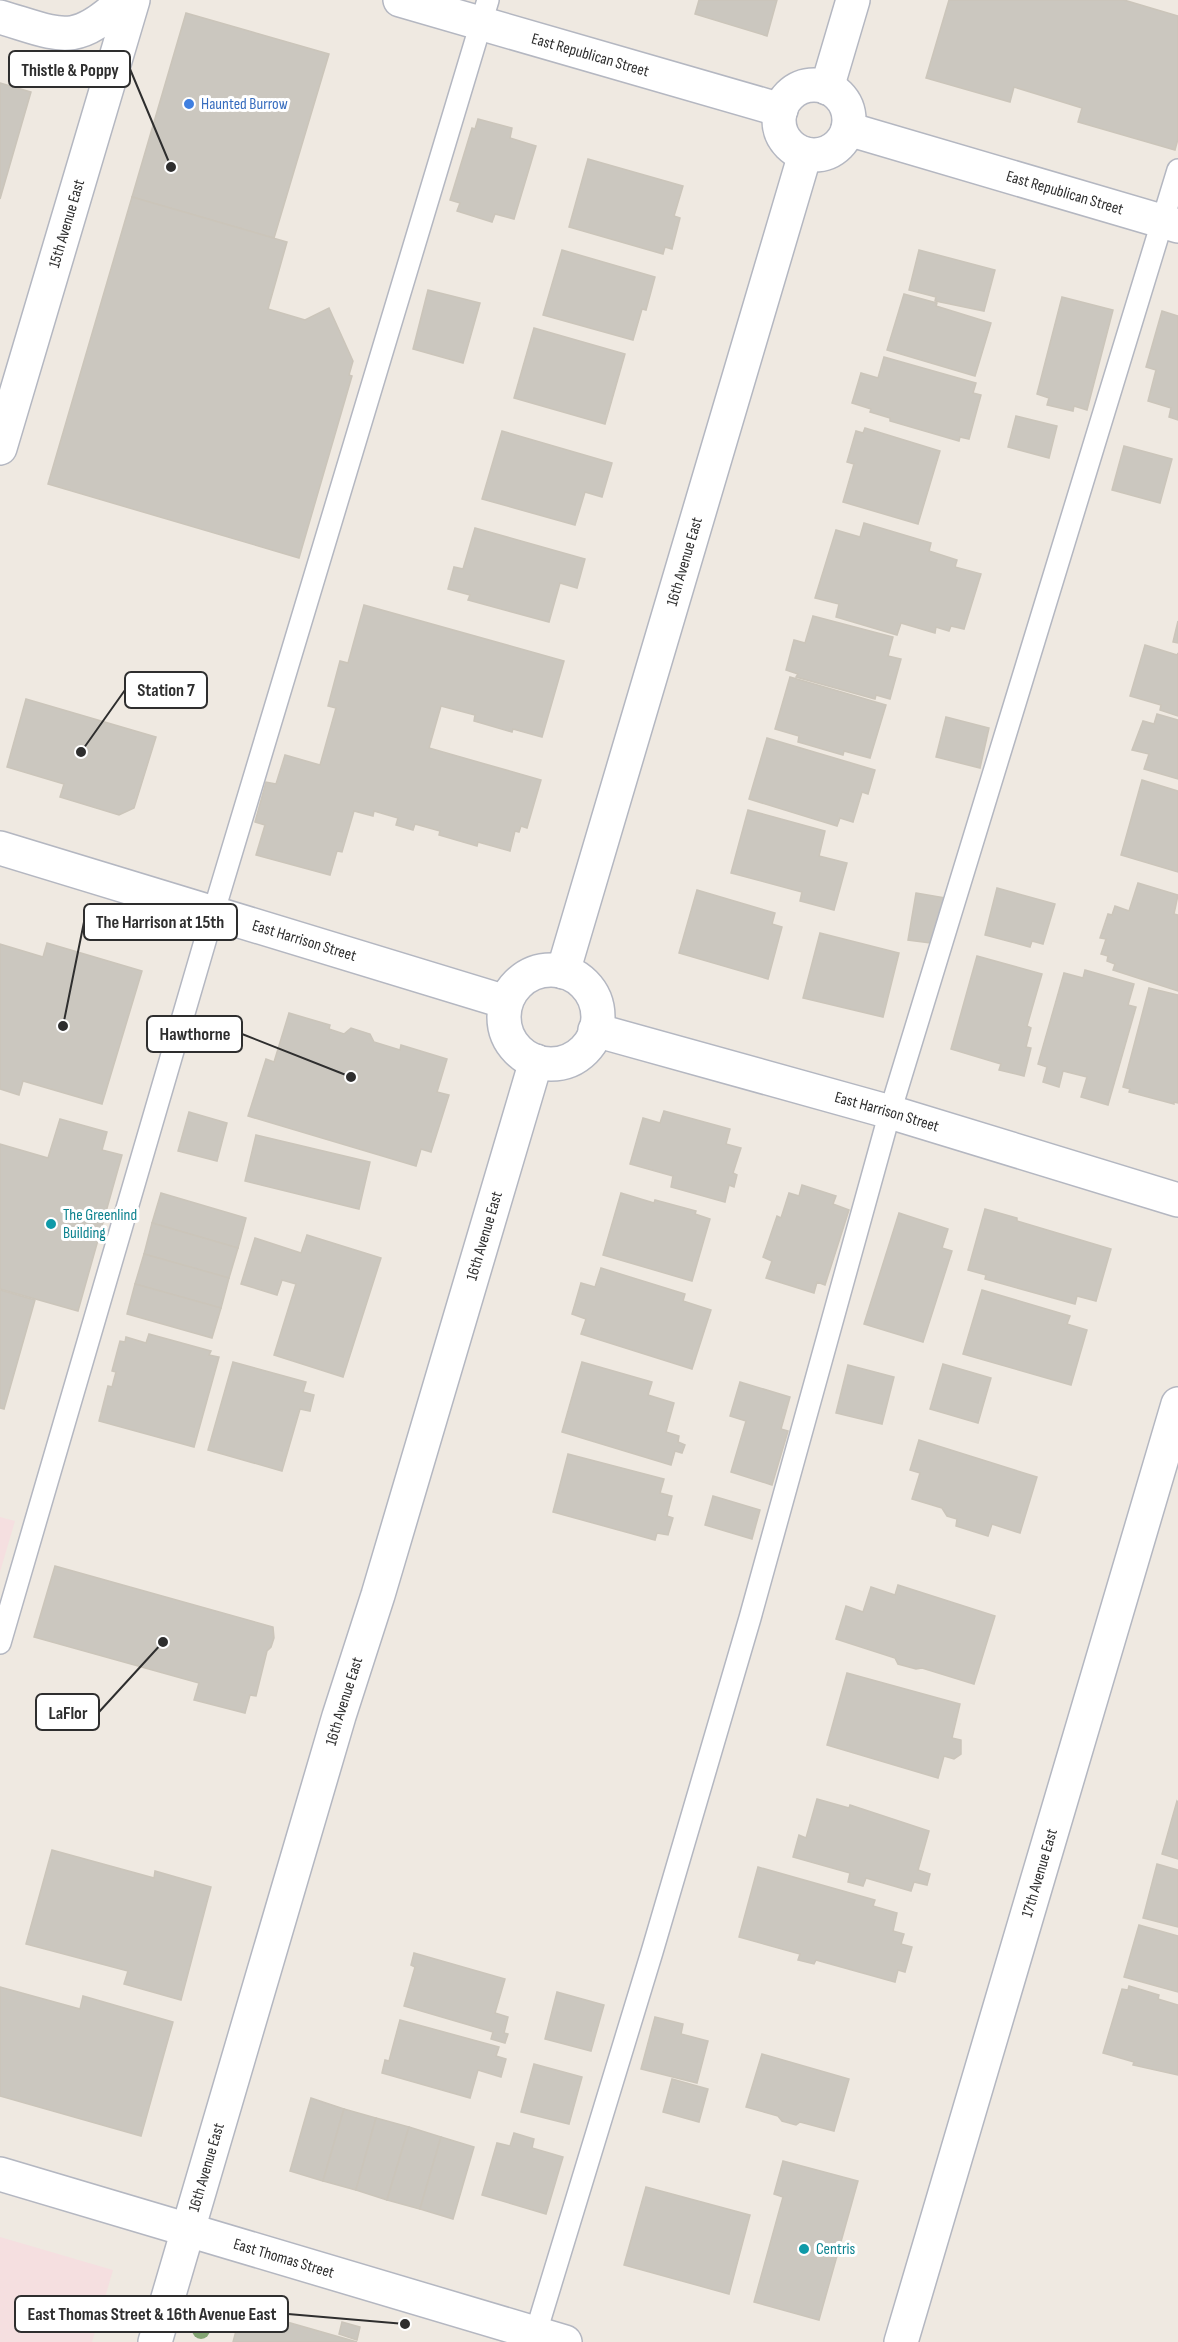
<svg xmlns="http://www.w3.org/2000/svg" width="1178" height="2342" font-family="'Sofia Sans Condensed',sans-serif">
<rect width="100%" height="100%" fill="#efe9e1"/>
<g fill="#f5dfe0">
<polygon points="0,1517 15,1521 0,1572"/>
<polygon points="0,2237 113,2270 92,2342 0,2342"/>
</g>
<g fill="#cbc7bf" stroke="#cbc5ba" stroke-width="1.5">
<polygon points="699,0 777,0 767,36 695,14"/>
<polygon points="949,0 1124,0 1178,16 1178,139 1175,150 1078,122 1082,108 1014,87 1010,102 926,78"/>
<polygon points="186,13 329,54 274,238 132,197"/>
<polygon points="0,83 31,92 0,199"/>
<polygon points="478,119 512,128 510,138 536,146 514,219 495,214 492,222 457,211 460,203 450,200 472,128 475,129"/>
<polygon points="588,159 683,186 674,216 680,218 672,249 665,247 663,254 569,227"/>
<polygon points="132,197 287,242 268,309 305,320 329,308 353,361 349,375 352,376 299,558 48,484"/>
<polygon points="562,250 655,277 646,310 642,309 633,340 543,315"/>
<polygon points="919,250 995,270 984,311 935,301 936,297 909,290"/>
<polygon points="428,290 480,303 463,363 413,349"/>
<polygon points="904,294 937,303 936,306 991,323 975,376 887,350"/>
<polygon points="1062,297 1113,310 1087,410 1074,406 1073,411 1047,405 1049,398 1037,394"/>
<polygon points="1162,311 1178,316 1178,420 1169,417 1171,408 1148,401 1156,370 1146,367"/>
<polygon points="534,328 625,354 605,424 514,398"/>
<polygon points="884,357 976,383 973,393 981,395 969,439 960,437 959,441 890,421 890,418 870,412 871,409 852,403 861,373 878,378"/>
<polygon points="1016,416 1057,426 1049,458 1008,447"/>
<polygon points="865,428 940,451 918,524 843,502 854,464 847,462 856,431 863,433"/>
<polygon points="502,431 612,463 602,497 585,492 575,525 482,499"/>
<polygon points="1124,446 1172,459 1160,503 1112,490"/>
<polygon points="864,523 931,543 929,551 957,560 955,567 981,574 964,629 951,626 949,631 936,627 935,633 901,623 897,635 836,617 839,604 815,598 836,530 860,537"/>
<polygon points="475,528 585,559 577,588 560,583 549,622 468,600 470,595 448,589 454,567 463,569"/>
<polygon points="364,605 564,661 542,737 513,729 512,732 474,721 475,715 441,706 429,748 541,780 527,828 521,826 519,832 515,831 510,851 478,842 477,846 439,835 440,831 415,824 413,830 396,825 398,818 374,811 373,816 354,811 342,852 337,851 330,875 256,855 265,825 255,822 266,782 276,784 285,755 320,765 336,708 328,706 340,661 348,663"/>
<polygon points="813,616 893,637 888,656 901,659 890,699 876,695 875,699 796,677 798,674 786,670 794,640 805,643"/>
<polygon points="1178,621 1178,643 1173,642"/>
<polygon points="1145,645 1177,655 1178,653 1178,716 1160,710 1161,705 1130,696"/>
<polygon points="790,677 886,705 870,758 844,751 843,755 798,742 799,736 775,729"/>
<polygon points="26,699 156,737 134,808 119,815 60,797 64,784 7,767"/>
<polygon points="1157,714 1178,720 1178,779 1144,769 1149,754 1132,750 1143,721 1154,724"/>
<polygon points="946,717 989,728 980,768 936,757"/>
<polygon points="767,738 875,770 868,794 862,792 853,822 840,818 837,826 749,799"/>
<polygon points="1142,780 1178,791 1178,872 1121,855"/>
<polygon points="748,810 825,831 819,856 847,863 834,910 800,901 802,892 731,873"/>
<polygon points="1138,883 1178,895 1174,914 1178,915 1178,991 1113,970 1115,964 1107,961 1108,956 1101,954 1106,939 1100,938 1108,914 1112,915 1115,906 1129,911"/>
<polygon points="997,888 1055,904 1043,944 1032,941 1030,947 985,935"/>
<polygon points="697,890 775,913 772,924 782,927 768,979 679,953"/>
<polygon points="916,893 946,898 938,944 908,940"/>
<polygon points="820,933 899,953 883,1017 803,998"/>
<polygon points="47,943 142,971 102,1104 23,1081 19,1095 0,1089 0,944 43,957"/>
<polygon points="977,956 1042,974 1027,1026 1031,1028 1026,1047 1031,1048 1024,1076 999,1070 1001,1064 951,1049"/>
<polygon points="1085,970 1134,984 1128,1005 1136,1007 1108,1105 1081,1097 1087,1077 1063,1071 1059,1087 1043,1082 1047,1067 1038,1064 1064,973 1083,978"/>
<polygon points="1149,988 1178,995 1178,1103 1174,1102 1174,1104 1129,1092 1130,1089 1123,1087"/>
<polygon points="289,1013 330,1025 329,1029 344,1034 351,1028 370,1034 374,1042 400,1050 401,1045 447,1059 437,1092 449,1095 431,1152 421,1149 416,1166 248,1116 266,1059 274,1062"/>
<polygon points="664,1111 730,1129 726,1144 741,1148 733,1173 737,1175 734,1187 729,1185 725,1202 671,1187 673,1176 630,1164 643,1118 660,1123"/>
<polygon points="189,1112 227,1123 217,1161 178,1151"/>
<polygon points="60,1119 107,1132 102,1150 122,1155 78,1311 0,1289 0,1144 48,1158"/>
<polygon points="256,1135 370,1162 359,1209 245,1181"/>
<polygon points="802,1185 836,1196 833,1204 849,1210 825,1285 817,1282 814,1293 766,1278 772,1261 763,1257 777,1216 781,1218 789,1193 799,1196"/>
<polygon points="161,1193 246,1218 238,1248 152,1223"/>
<polygon points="621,1193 654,1203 655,1200 696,1211 695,1214 710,1219 692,1281 603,1255"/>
<polygon points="985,1209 1017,1218 1017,1221 1111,1249 1096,1301 1077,1296 1075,1304 985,1279 986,1275 968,1270"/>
<polygon points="899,1213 948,1229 942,1248 952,1251 923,1342 864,1324"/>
<polygon points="152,1223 238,1248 229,1278 144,1254"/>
<polygon points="307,1235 381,1258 343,1377 274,1355 296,1284 282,1280 277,1295 241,1284 255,1238 301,1253"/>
<polygon points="144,1254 229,1278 221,1308 135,1284"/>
<polygon points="601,1268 685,1294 683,1301 711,1310 692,1369 581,1334 586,1319 572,1314 581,1283 595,1287"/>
<polygon points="135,1284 221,1308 212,1338 127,1314"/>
<polygon points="0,1290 35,1300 4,1409 0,1408"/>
<polygon points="982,1290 1070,1316 1067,1324 1087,1330 1071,1385 963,1354"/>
<polygon points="149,1334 211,1351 209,1355 219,1357 194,1447 99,1421 108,1386 112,1387 116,1372 112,1371 120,1341 125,1342 126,1337 146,1343"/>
<polygon points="233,1362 306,1382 303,1392 314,1395 310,1411 300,1409 282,1471 208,1450"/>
<polygon points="582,1362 652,1382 648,1395 674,1403 666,1432 679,1436 678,1442 685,1445 682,1453 675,1451 671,1465 562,1432"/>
<polygon points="943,1364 991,1378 978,1423 930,1409"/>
<polygon points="848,1365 894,1377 882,1424 836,1413"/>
<polygon points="740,1382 790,1397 781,1429 788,1431 772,1485 731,1472 746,1421 730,1416"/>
<polygon points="919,1440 1037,1477 1020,1533 992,1524 988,1536 956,1526 957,1519 947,1516 942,1508 912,1499 920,1473 910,1470"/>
<polygon points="568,1454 664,1479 660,1493 672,1496 667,1516 673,1518 668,1535 657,1533 655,1540 553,1512"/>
<polygon points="713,1496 760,1510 752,1539 705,1525"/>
<polygon points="55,1566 273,1627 274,1638 271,1647 267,1651 256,1696 250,1695 245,1713 194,1700 199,1683 34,1637"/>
<polygon points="898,1585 995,1616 974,1684 922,1668 916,1669 898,1664 895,1658 836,1639 846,1606 863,1612 871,1587 895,1595"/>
<polygon points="847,1673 960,1704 952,1738 961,1740 961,1754 954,1759 944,1756 938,1778 827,1745"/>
<polygon points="817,1799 849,1808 850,1805 929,1831 918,1870 930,1874 927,1885 914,1882 911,1891 866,1878 863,1886 848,1882 850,1873 793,1857 799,1835 806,1838"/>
<polygon points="1177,1801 1178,1802 1178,1859 1162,1854"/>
<polygon points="52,1850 154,1878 155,1871 211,1887 181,2000 124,1984 128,1971 26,1944"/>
<polygon points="1157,1864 1178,1870 1178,1927 1143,1918"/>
<polygon points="758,1867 875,1900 873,1906 897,1913 893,1931 904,1934 901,1944 912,1947 905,1972 898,1970 895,1982 816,1960 814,1964 798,1960 800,1954 739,1937"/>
<polygon points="1139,1925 1178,1936 1178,1992 1124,1977"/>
<polygon points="414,1953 505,1979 495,2013 508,2017 504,2033 508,2034 505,2043 491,2039 493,2032 404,2006 415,1967 411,1965"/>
<polygon points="1129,1986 1159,1995 1158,1999 1178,2005 1178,2075 1133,2065 1134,2062 1103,2053 1122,1989 1128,1990"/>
<polygon points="0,1987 80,2009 83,1996 173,2022 141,2136 0,2096"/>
<polygon points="557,1992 604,2005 591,2051 545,2039"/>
<polygon points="655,2017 683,2024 681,2034 708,2041 697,2083 641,2069"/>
<polygon points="400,2020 499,2047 496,2056 506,2059 501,2077 478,2070 470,2098 382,2073 385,2060 389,2061"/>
<polygon points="762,2054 849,2079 834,2131 800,2122 796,2125 782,2121 778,2116 746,2107"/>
<polygon points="534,2064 582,2077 569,2124 521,2112"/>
<polygon points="672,2079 708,2089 699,2122 663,2112"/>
<polygon points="311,2098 344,2109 323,2181 290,2171"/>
<polygon points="344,2109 376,2118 356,2190 323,2181"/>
<polygon points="376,2118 409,2127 387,2200 356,2190"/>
<polygon points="409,2127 441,2137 420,2209 387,2200"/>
<polygon points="514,2133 534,2139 532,2148 563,2157 546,2214 482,2195 497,2143 510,2146"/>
<polygon points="441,2137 474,2147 453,2219 420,2209"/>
<polygon points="783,2161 858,2181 819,2320 754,2302 783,2197 774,2194"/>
<polygon points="646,2187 750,2215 729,2294 624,2265"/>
<polygon points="242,2309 357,2342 233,2342"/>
<polygon points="342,2322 360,2327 357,2340 339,2334"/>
</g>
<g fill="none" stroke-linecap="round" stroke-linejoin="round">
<g stroke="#b4b7c1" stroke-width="24">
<g id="lane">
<polyline points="0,1643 213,914 488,0"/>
<polyline points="533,2342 652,1952 750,1618 890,1112 1178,170"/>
</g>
</g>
<g stroke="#b4b7c1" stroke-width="36">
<g id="street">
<path id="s1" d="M400,0L781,110"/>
<path d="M0,17C61,35 74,48 124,0"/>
<circle cx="814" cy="120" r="35"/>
<polyline points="827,88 853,0"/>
<path id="s2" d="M848,129L1178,226"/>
<path id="s3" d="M0,848L506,1002"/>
<circle cx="551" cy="1017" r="47"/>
<path id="s4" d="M563,972L805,154"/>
<path id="s5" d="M595,1030L890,1112L1178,1200"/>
<path id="s6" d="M155,2342L339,1716L378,1595L536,1061"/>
<path id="s7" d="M901,2342L1178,1404"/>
</g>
</g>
<g stroke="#b4b7c1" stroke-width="36">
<g id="secondary">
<path id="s8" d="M0,448L133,0"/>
<path id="s9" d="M0,2174L565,2342"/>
</g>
</g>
<use href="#lane" stroke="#fff" stroke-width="21"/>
<use href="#street" stroke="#fff" stroke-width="33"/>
<use href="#secondary" stroke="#fff" stroke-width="33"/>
</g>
<circle fill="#84a574" cx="201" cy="2330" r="9"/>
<circle fill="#3f7fe0" stroke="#fff" stroke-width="2" cx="189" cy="104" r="6"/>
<g fill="#0f9aa8" stroke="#fff" stroke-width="2">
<circle cx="51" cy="1224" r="6"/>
<circle cx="804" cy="2249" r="6"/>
</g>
<g text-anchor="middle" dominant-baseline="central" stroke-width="6" stroke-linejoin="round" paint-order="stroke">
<g font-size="16" fill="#2e2e2e" stroke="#fff">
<text stroke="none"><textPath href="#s1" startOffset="198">East Republican Street</textPath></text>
<text stroke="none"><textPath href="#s2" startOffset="226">East Republican Street</textPath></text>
<text stroke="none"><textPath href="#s8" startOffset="234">15th Avenue East</textPath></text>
<text stroke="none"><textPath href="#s4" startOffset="428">16th Avenue East</textPath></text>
<text stroke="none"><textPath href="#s3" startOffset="318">East Harrison Street</textPath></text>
<text stroke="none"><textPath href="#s5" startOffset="303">East Harrison Street</textPath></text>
<text stroke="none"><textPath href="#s6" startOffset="1154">16th Avenue East</textPath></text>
<text stroke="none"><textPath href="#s6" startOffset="668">16th Avenue East</textPath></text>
<text stroke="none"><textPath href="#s7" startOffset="489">17th Avenue East</textPath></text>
<text stroke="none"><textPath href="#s6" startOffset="182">16th Avenue East</textPath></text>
<text stroke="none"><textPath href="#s9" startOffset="296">East Thomas Street</textPath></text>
</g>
<g font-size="16" fill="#366cbe" stroke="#fff" text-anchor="start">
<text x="201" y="104">Haunted Burrow</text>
</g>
<g font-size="16" fill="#0d838f" stroke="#fff" text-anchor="start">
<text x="63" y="1215">The Greenlind<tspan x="63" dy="18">Building</tspan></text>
<text x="816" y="2249">Centris</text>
</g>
</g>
<path fill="none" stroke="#2e2e2e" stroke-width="2" d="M171 167L130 69M81 752L125 690M63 1026L84 922M351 1077L242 1034M163 1642L99 1712M405 2324L288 2314"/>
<g fill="#2e2e2e" stroke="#fff" stroke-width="2">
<circle cx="171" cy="167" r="6"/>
<circle cx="81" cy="752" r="6"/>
<circle cx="63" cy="1026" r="6"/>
<circle cx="351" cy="1077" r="6"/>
<circle cx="163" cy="1642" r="6"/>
<circle cx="405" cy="2324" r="6"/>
</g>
<g fill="#fff" stroke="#2e2e2e" stroke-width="2">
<rect x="9" y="51" width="121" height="36" rx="6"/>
<rect x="125" y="672" width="82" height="36" rx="6"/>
<rect x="84" y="904" width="153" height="36" rx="6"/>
<rect x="147" y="1016" width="95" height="36" rx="6"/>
<rect x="36" y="1694" width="63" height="36" rx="6"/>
<rect x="15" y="2296" width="273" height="36" rx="6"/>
</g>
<g font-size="18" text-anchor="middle" font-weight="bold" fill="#2e2e2e">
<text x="70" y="76">Thistle &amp; Poppy</text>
<text x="166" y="696">Station 7</text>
<text x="160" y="928">The Harrison at 15th</text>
<text x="195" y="1040">Hawthorne</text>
<text x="68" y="1719">LaFlor</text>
<text x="152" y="2320">East Thomas Street &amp; 16th Avenue East</text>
</g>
</svg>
